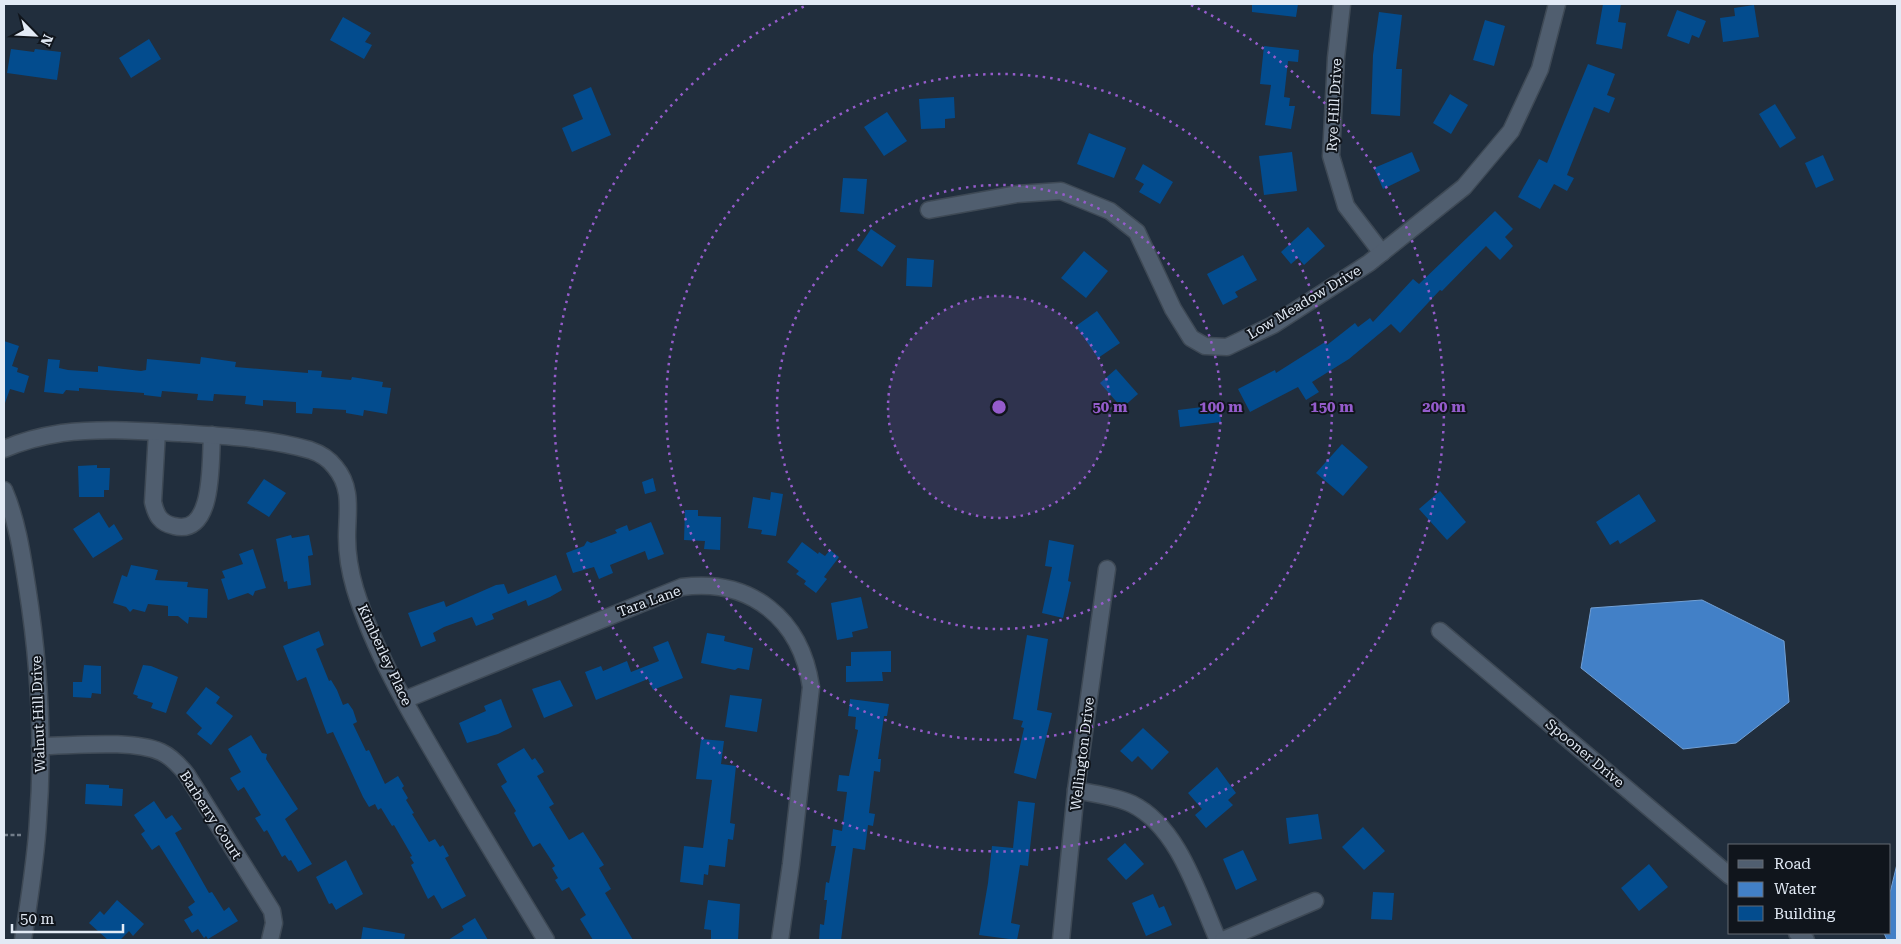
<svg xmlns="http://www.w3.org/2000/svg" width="1901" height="944" font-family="'Roboto Serif',serif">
<rect width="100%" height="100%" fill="#212e3d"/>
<g fill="#4280c7" stroke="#72a0d5">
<polygon points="1702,600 1784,641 1789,702 1736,743 1683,749 1581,668 1591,608"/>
<polygon points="1897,864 1897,940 1887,940 1884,933 1890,933 1890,893"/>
</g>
<g fill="#034c8e">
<polygon points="1252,4 1298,4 1296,17 1252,12"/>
<polygon points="1603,4 1621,4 1618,22 1626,23 1622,49 1596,44"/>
<polygon points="1754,5 1759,37 1723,42 1720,18 1735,16 1734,8"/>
<polygon points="1677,10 1706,21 1699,38 1692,35 1689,44 1667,36"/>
<polygon points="1379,12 1402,15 1396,69 1402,69 1400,116 1371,114 1373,55"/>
<polygon points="343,17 371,33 365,42 372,45 364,59 330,40"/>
<polygon points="1485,20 1505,26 1494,66 1473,60"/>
<polygon points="149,39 161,59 131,78 119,58"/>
<polygon points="1264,46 1299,50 1298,62 1288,61 1284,97 1290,98 1289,106 1295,106 1291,129 1265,125 1271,85 1260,84"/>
<polygon points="11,49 34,52 35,49 61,52 57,80 7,73"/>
<polygon points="1588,64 1615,74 1607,95 1615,98 1609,113 1594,107 1567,175 1574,178 1567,191 1554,184 1540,209 1518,197 1539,159 1547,163"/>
<polygon points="591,87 611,135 572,152 562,128 583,119 573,95"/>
<polygon points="1450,94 1468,105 1451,134 1433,123"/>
<polygon points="954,97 955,118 945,119 945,128 921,129 919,99"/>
<polygon points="1775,104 1796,138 1780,148 1759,114"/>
<polygon points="887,112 907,141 884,156 864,127"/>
<polygon points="1089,133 1126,148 1114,178 1077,164"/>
<polygon points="1292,152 1297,191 1264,195 1259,156"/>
<polygon points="1412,152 1420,171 1383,189 1374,168"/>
<polygon points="1823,155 1834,180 1816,188 1805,163"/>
<polygon points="1143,164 1173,182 1160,204 1139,192 1144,184 1135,179"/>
<polygon points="843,178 867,179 864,214 840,212"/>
<polygon points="1495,211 1513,229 1505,237 1513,246 1500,260 1486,246 1442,291 1440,290 1400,333 1391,324 1349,359 1312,382 1319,392 1306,400 1298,387 1250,412 1238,389 1275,370 1276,373 1325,342 1327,345 1355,323 1358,327 1370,318 1373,322 1413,279 1419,284"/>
<polygon points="1308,227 1325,246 1304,265 1298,258 1291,264 1281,252"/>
<polygon points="871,229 896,246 882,267 857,250"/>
<polygon points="1084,251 1108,271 1086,298 1061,278"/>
<polygon points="1243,255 1257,280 1235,292 1238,297 1223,305 1207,274"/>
<polygon points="907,258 934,260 932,287 906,286"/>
<polygon points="1097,311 1120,343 1098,358 1076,326"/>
<polygon points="4,341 19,346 12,366 18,368 17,372 29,376 24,393 10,389 5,403"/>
<polygon points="201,357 236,362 235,367 308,373 308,370 322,371 321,377 351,380 352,377 383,382 382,387 391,388 387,414 364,410 363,416 346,413 346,410 313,408 312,414 296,413 296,402 263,400 263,406 245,404 246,396 214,394 213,401 197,400 198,394 162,391 161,397 144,395 144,393 79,388 79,391 66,390 63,394 44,392 48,359 60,360 59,368 68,370 98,372 98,366 141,371 146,370 147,359 200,364"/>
<polygon points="1116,369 1138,394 1122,408 1100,383"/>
<polygon points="1219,405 1221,422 1180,427 1178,410"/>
<polygon points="1342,444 1368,467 1343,496 1316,473"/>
<polygon points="97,465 97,468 110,468 109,490 104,490 104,497 79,497 78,466"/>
<polygon points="653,478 656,491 645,494 642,482"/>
<polygon points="264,479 286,493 269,517 247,503"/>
<polygon points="1440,491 1466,522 1447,540 1419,509"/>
<polygon points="771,492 783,494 776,536 761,534 762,530 748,528 753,497 770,500"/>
<polygon points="1639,494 1656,521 1620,544 1618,540 1610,545 1596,522"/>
<polygon points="685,510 698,510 698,516 721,517 720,550 704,549 705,541 684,540"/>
<polygon points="99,512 109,528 114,524 123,539 93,558 73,529"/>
<polygon points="651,522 664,554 648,560 645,551 610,565 613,573 599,579 594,567 573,573 566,553 584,546 587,541 591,543 617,533 615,530 627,525 629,531"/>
<polygon points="291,535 292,538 309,535 313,555 308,556 311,585 288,589 287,581 284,582 276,539"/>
<polygon points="1049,540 1074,545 1068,581 1071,582 1063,618 1042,613 1052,567 1045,566"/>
<polygon points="802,542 818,554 819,552 825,556 830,550 839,557 824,577 827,579 816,593 804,584 806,581 796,574 799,571 787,562"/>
<polygon points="253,549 266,588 255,591 253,596 248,593 228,600 221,579 225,578 222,571 243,564 239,554"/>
<polygon points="131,565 158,570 155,580 188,582 187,587 208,589 207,618 189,617 188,624 178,616 168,616 168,606 148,604 145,612 133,609 130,612 126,607 113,603 122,575 127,577"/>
<polygon points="556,575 562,590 550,597 528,606 526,600 492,614 494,619 476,626 472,617 444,627 433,633 436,641 421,647 408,613 444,601 446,607 496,585 504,584 508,594"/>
<polygon points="861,597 868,628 852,632 853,637 837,640 831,603"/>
<polygon points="319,631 324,645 316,649 329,681 331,680 337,690 343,705 348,703 353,710 357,722 353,724 366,751 369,750 385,784 398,776 404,786 402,788 408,798 406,800 414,813 412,814 429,842 435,839 440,847 443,845 449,856 445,858 466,896 442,909 434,895 428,899 411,865 414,863 410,857 412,856 394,825 392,826 381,808 378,810 375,804 369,807 363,797 333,732 327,734 306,677 297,681 283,646"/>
<polygon points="707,633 725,636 724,641 753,648 749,670 738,668 735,670 701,663"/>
<polygon points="1027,635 1048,639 1037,710 1052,713 1036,779 1014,773 1024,728 1021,727 1023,721 1013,719"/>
<polygon points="668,641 683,678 653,690 648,679 596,700 585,672 601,666 603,671 627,661 631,672 659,661 653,647"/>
<polygon points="891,651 891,672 882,672 883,681 846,682 846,666 851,666 851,652"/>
<polygon points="84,665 101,666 101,694 92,693 91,698 73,697 73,682 82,682"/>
<polygon points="143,665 151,666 178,677 166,713 151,708 153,703 137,698 138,696 133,694"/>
<polygon points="560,680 573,706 544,718 532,689"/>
<polygon points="206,687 220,697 216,703 233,716 211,745 197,734 202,728 186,713"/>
<polygon points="730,695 762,699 757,732 725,727"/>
<polygon points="501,699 512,727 498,734 467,743 459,723 486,711 484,706"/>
<polygon points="850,699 889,704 887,716 884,716 878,759 881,759 880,772 874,771 869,813 875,814 873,826 868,825 865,850 853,848 841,940 819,940 820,924 824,925 827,900 824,900 826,882 829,883 836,846 831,846 833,829 842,831 847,792 837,791 839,775 849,776 858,730 855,729 856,717 848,716"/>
<polygon points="1143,728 1169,752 1152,770 1138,756 1132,762 1120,751"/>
<polygon points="251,735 262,753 267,754 266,759 298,809 285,819 312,864 298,872 291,860 289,861 285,855 282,857 267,830 264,832 255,818 261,815 244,787 238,791 230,778 241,772 228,749"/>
<polygon points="701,739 724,741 721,764 736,766 730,823 735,824 733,840 728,839 725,867 709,865 708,875 704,874 703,885 680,882 684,846 703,848 712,780 696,779"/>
<polygon points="524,748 532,760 535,758 542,768 544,772 537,776 554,804 549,807 569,840 583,832 604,865 599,868 611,889 605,893 633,940 593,940 580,919 586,915 569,887 562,891 555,880 558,878 552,868 555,866 540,843 533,847 525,833 514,813 516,811 501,786 507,782 497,764"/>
<polygon points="1217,767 1236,793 1228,800 1233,805 1206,828 1195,815 1202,809 1188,793"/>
<polygon points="86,784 109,785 109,788 123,789 122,806 85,804"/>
<polygon points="154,801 166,819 172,815 182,829 175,833 209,893 212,892 224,911 229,907 238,921 208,939 206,936 204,938 198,929 192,933 184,920 193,915 188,907 195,902 159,845 152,850 141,834 145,831 134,815"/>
<polygon points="1018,801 1035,803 1028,866 1020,865 1011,923 1020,925 1017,940 979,935 988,883 992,846 1013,848"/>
<polygon points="1318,814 1322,839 1289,844 1286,818"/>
<polygon points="1363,827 1385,851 1364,870 1342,847"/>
<polygon points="1125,843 1144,864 1126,880 1107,859"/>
<polygon points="1243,850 1257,880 1236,890 1223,859"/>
<polygon points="346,860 363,894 336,910 332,903 329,904 316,877"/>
<polygon points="1649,864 1668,887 1639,911 1621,888"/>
<polygon points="1373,892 1394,893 1392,920 1371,919"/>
<polygon points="1153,894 1159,908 1164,906 1172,925 1146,936 1132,903"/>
<polygon points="117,900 144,924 133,936 129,931 120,940 108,940 89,923 100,911 104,915"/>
<polygon points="708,900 740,904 738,940 711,940 711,930 704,929"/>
<polygon points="475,918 488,940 448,940 464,930 462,926"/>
<polygon points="363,927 405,934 404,940 361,940"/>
</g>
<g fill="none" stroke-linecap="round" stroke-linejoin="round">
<g stroke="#3e4955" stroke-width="19">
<g id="minor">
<polyline points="1342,4 1336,58 1331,156 1346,206 1382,253"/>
<polyline points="929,210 1017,194 1061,191 1110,211 1137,232 1173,309 1191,338 1205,346 1227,347 1273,325 1369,263 1464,187 1511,131 1540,69 1557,4"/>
<path d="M157,432L153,502C156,515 160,523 174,526C215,537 210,460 212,435"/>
<path d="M4,449C22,441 43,436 62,433C101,428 142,431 180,433C223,436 268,438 310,450C319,453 329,459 335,467C353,488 347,512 347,537C347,555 350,572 355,589C374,651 408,709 441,765C475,824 511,882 546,940"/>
<path d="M4,490C17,520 22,554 27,586C39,662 44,742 38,820C36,860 29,900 23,940"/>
<polyline points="1440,631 1730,876"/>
<path d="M404,700L682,587C751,578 801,619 811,687L791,864L780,940"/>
<path d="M40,746C73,746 131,739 161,752C172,757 180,766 187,775L272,911L274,923L270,940"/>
<path d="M1076,790C1094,794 1116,796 1132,804C1179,827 1198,895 1218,940"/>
<polyline points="1797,933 1806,940"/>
<polyline points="1061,940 1076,790 1107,569"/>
<polyline points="1223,940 1315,901"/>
</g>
</g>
<polyline stroke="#727d8a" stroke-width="2.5" stroke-dasharray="4 2.5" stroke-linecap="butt" points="4,835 23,835"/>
<use href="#minor" stroke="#505e6f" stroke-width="16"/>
</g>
<circle cx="999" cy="407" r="111" fill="#955ccc" fill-opacity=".12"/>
<g fill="none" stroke="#955ccc" stroke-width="2.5" stroke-dasharray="2.5 5">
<circle cx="999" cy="407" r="111"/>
<circle cx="999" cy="407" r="222"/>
<circle cx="999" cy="407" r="333"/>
<path d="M1191 5A445 445 0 1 1 807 5"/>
</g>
<g text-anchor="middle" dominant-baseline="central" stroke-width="4" stroke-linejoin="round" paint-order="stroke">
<g font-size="14" fill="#e2eaf5" stroke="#10151c">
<text transform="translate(1334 105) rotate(-87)">Rye Hill Drive</text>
<text transform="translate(1304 302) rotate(-31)">Low Meadow Drive</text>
<text transform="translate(649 601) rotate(-20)">Tara Lane</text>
<text transform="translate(385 655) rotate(65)">Kimberley Place</text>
<text transform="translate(38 714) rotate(-92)">Walnut Hill Drive</text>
<text transform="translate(1585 753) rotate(40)">Spooner Drive</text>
<text transform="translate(1082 754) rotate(-83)">Wellington Drive</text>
<text transform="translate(211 815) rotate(57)">Barberry Court</text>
</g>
</g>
<circle cx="999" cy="407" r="8" fill="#955ccc" stroke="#10151c" stroke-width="2.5"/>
<g font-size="15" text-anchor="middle" font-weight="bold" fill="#955ccc" stroke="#10151c" stroke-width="4" stroke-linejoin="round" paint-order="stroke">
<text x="1110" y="412">50 m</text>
<text x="1221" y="412">100 m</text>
<text x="1332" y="412">150 m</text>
<text x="1444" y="412">200 m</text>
</g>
<rect width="1901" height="944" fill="none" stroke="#e2eaf5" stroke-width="10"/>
<rect x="1728" y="844" width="162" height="90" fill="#10151c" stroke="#646a73"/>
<rect x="1738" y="860" width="25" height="8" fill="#505e6f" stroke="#646a73"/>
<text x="1774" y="869" font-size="15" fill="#e2eaf5">Road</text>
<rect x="1738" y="882" width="25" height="15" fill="#4280c7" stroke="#646a73"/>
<text x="1774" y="894" font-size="15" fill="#e2eaf5">Water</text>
<rect x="1738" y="906" width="25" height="15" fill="#034c8e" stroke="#646a73"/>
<text x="1774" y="919" font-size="15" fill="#e2eaf5">Building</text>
<g transform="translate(35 35) rotate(114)" stroke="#10151c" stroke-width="4" paint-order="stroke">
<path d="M0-4L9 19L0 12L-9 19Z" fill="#e2eaf5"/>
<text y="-8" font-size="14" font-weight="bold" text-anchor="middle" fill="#e2eaf5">N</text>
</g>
<path d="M12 924v8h111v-8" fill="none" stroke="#e2eaf5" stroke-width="2.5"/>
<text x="20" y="924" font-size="15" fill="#e2eaf5" stroke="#10151c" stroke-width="4" paint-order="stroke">50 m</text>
</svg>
